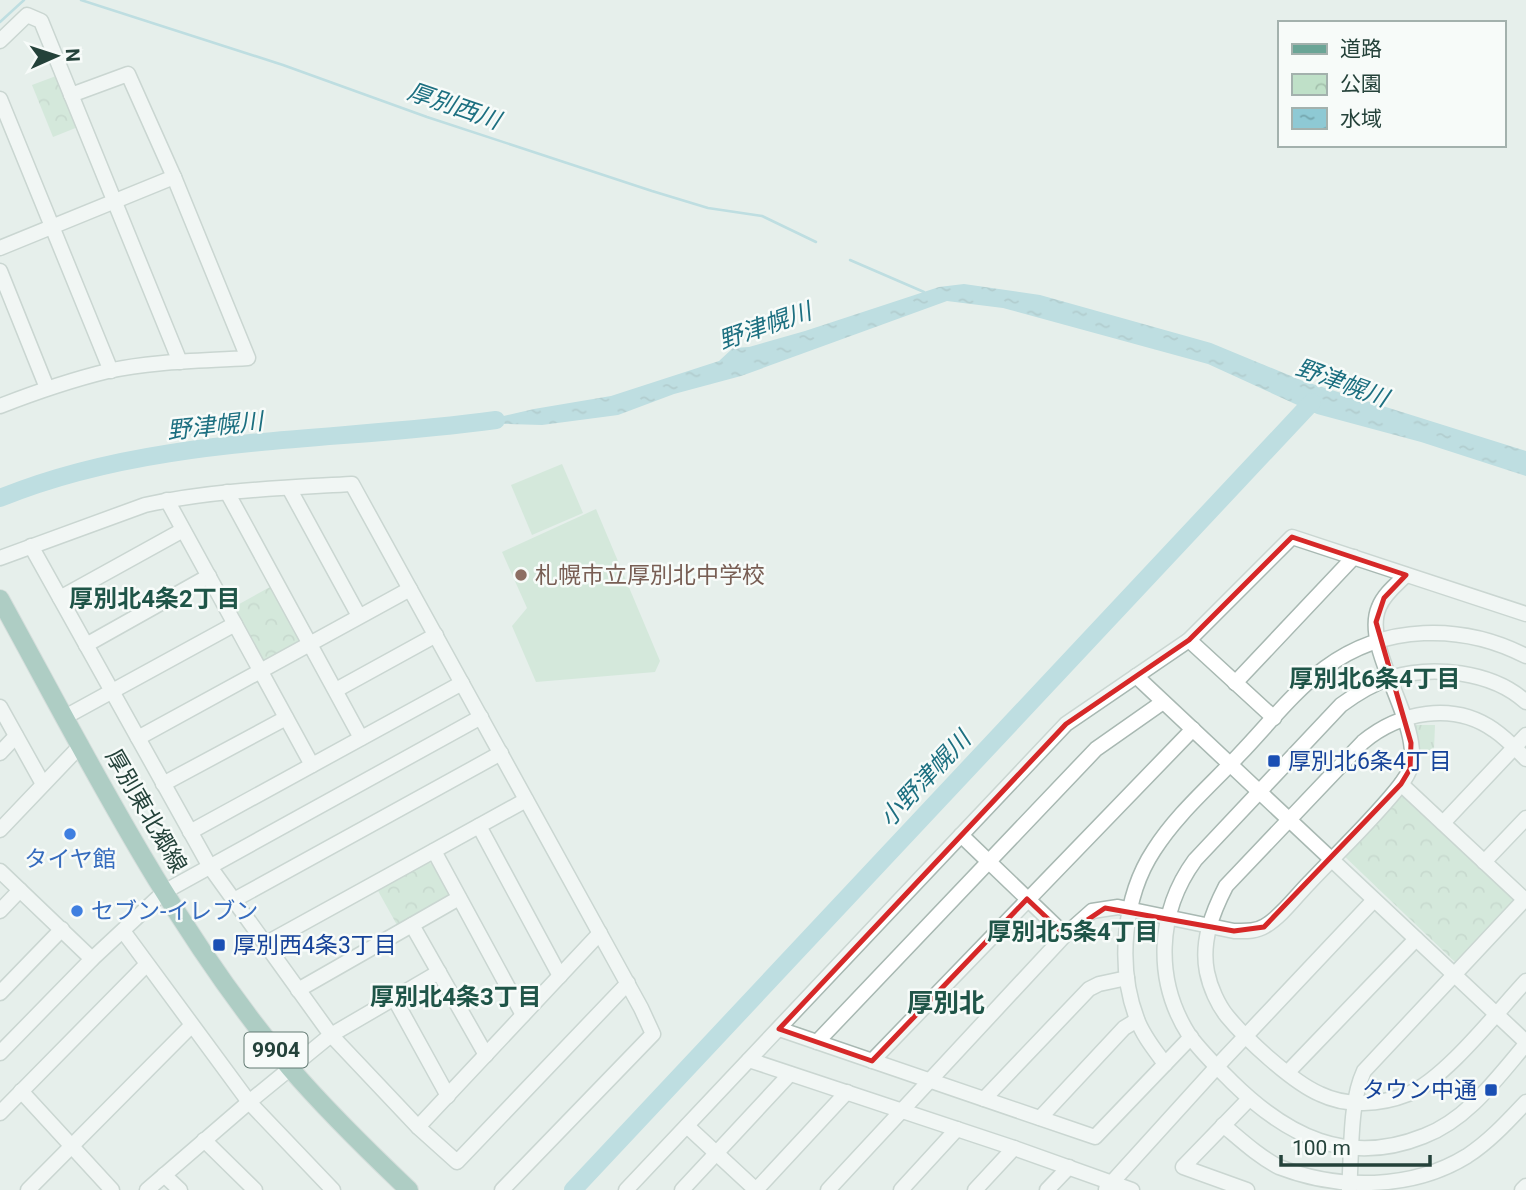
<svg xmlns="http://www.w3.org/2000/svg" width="1526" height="1190" font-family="Roboto,'Noto Sans JP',sans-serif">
<defs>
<pattern id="grass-tufts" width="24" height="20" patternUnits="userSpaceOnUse" patternTransform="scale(1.75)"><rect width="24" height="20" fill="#bfe0c8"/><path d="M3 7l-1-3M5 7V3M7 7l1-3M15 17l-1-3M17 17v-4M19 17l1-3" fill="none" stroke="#a4c1ad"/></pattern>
<pattern id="park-crowns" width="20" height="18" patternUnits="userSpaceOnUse" patternTransform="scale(1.75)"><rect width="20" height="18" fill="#bfe0c8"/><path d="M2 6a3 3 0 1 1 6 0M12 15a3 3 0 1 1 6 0" fill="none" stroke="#a4c1ad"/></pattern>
<pattern id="water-ripples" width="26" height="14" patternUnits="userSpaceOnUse" patternTransform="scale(1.75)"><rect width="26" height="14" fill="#8ec9d4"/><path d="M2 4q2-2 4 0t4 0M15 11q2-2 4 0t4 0" fill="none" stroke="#74a5ad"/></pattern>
</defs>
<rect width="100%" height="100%" fill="#e6efeb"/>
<polygon fill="url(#grass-tufts)" points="1417,725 1435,725 1434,750 1415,750 1413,727"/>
<g fill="url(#park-crowns)">
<polygon points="56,76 78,127 53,137 32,85"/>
<polygon points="270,587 300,641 263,661 232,608"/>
<polygon points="1402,791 1517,899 1456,963 1342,854"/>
<polygon points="426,862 433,864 449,893 448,896 397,925 377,889"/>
</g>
<g fill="#bfe0c8">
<polygon points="562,464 583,513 532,535 511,485"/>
<polygon points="596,509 660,661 655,672 536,682 512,626 527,608 502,552"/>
</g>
<polygon fill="url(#water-ripples)" points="964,284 1040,295 1211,343 1303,381 1526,451 1526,476 1421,442 1317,414 1208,364 1003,308 947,301 741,376 674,394 618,415 542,425 473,423 534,409 611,396 719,361 733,348 749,347 805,331 939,287"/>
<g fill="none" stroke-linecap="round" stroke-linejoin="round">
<g stroke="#8ec9d4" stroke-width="2.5">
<polyline points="81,0 283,65 427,117 652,191 708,208 762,216 816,242"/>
<polyline points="0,22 24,0"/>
<polyline points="850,260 924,292"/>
</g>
<g stroke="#8ec9d4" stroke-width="18">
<path d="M0,498C157,434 331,443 496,420"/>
<polyline points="573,1190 1312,402"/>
</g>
<g stroke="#a8b8b2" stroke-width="17">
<g id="minor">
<polyline points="0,41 27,15 41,21 180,362"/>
<polyline points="0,99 111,371"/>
<polyline points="0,248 174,177"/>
<polyline points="0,271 47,388"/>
<path d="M0,406C36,392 71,380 108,371C153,361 202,361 248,358L174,177L128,74L71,95"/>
<polyline points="289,488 359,616"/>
<polyline points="227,492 361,738"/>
<polyline points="167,500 312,765"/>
<polyline points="31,546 210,867 331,1035 418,1127 457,1162 628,983"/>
<path d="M0,558L145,505C212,490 283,488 352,484L641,1008L653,1034L502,1190"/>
<polyline points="60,598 183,530"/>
<polyline points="1189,640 1274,718"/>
<polyline points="86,645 209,576"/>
<polyline points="1136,676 1526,1042"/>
<polyline points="1235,683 1354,557"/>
<polyline points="336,690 436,635"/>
<path d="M1526,702C1492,671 1432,665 1390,678C1372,684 1356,694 1341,705L1195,860C1157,912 1154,980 1189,1035C1201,1052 1217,1067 1232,1082C1287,1136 1347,1167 1424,1136C1467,1120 1497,1078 1526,1044"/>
<polyline points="0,707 43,784"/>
<polyline points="65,717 235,624"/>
<polyline points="138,738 410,589"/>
<polyline points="0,753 16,736"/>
<path d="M1526,759C1516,749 1506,738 1494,730C1453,701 1399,712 1363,742L1226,886C1212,913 1201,942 1207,972C1210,987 1218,1005 1227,1016C1246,1039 1292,1082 1320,1094C1347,1107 1380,1105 1408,1094C1445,1079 1497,1012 1526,981"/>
<polyline points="163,784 286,718"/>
<polyline points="1401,784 1525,900"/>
<polyline points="1443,823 1526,735"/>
<polyline points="479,826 560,976"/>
<polyline points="0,830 81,745"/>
<polyline points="190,832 462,683"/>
<polyline points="961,835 1065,935"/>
<polyline points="434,851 523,1015"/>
<polyline points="1484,862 1526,818"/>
<polyline points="0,871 92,959"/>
<polyline points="234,900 501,753"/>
<polyline points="0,911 20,890"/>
<polyline points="412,925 486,1055"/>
<polyline points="123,931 249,1102 333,1190"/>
<polyline points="265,944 526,800"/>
<polyline points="298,990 459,898"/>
<polyline points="0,993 62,929"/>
<polyline points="394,998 448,1096"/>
<polyline points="779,1029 1095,1137 1191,1037"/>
<polyline points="817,1042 1096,749 1163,702"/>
<polyline points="0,1053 92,959 164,892 481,717"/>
<polyline points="749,1060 1014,1148 1132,1190"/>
<polyline points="872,1061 1193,729"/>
<path d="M1165,1064C1155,1050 1143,1036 1137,1019C1117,967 1123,897 1154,850C1177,814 1210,786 1239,755C1267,726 1293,692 1325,668C1384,624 1462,623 1526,656"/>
<polyline points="1288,1072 1416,939"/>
<polyline points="21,1091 112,1190"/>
<polyline points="984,1099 1089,989 1099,984 1127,978"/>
<polyline points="0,1113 146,965"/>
<polyline points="1040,1118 1124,1028 1137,1020"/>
<path d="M1223,1125C1241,1140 1258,1156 1279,1167C1338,1190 1412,1190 1467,1156C1490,1141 1508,1121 1526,1102"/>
<polyline points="687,1126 756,1190 847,1092"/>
<polyline points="418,1127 600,933"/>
<polyline points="204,1140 255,1190"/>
<polyline points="164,1175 180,1190"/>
<polyline points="1106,1189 1223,1060 1374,900"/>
<polyline points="28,1190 191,1026"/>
<polyline points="147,1190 249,1102 331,1035 439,972"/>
<polyline points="626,1190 1066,724 1189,640 1292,537 1526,614"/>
<polyline points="682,1190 790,1074"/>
<path d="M828,1190L1065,935L1092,911L1118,907L1234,931C1245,931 1255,932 1265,926C1282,916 1296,896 1310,882C1340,850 1374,819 1401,784C1405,779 1409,772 1411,766C1421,721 1361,648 1379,607C1384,594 1397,584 1406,575"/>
<polyline points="901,1190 957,1129"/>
<polyline points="975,1190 1014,1148"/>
<polyline points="1047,1190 1069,1167"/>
<polyline points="1247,1190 1183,1167 1249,1099"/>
<path d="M1349,1190C1352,1154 1349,1103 1364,1071L1526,898"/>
<polyline points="1522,1190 1526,1186"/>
</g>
</g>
<g stroke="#c2cac8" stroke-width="20">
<path id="major" d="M0,599C88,759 171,927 290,1068C327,1111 368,1151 409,1190"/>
</g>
<use href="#minor" stroke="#fff" stroke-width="14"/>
<use href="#major" stroke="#6aa596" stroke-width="18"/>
</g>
<path d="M0 0H1526V1190H0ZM1292,537L1406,575L1384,598L1376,622L1411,743L1410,769L1401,784L1264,927L1234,931L1105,908L1065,935L1027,899L872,1061L779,1029L1066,724L1189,640Z" fill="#e6efeb" fill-opacity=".55" fill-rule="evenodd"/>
<path fill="none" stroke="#d62828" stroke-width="5" stroke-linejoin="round" d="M1292,537L1406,575L1384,598L1376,622L1411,743L1410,769L1401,784L1264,927L1234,931L1105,908L1065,935L1027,899L872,1061L779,1029L1066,724L1189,640Z"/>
<circle fill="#8d6e63" stroke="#f7fbf9" stroke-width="2.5" cx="521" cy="575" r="7"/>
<g fill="#1a4fb4" stroke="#f7fbf9" stroke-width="2.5">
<rect x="1267" y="754" width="14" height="14" rx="3.5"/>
<rect x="212" y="938" width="14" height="14" rx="3.5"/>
<rect x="1484" y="1083" width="14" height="14" rx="3.5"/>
</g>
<g fill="#3f7fe0" stroke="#f7fbf9" stroke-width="2.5">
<circle cx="70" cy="834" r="7"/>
<circle cx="77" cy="911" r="7"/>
</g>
<g text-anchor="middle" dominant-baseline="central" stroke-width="5" stroke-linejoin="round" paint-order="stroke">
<rect fill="#f7fbf9" stroke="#637a73" stroke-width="2" x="244.5" y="1032.5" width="63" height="35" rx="5"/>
<g font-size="21" font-weight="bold" fill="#24423a">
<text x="276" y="1050">9904</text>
</g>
<g font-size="23" fill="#785e54" stroke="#f7fbf9" text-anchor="start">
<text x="535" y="575">札幌市立厚別北中学校</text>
</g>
<g font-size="23" fill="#164399" stroke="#f7fbf9" text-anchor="start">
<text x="1288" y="761">厚別北6条4丁目</text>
<text x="233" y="945">厚別西4条3丁目</text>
<text x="1477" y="1090" text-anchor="end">タウン中通</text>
</g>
<g font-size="23" fill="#24423a" stroke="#f7fbf9">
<text transform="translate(146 811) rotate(60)">厚別東北郷線</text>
</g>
<g font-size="23" fill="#366cbe" stroke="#f7fbf9">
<text x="70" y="859">タイヤ館</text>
<text x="91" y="911" text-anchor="start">セブン-イレブン</text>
</g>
<g font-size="24" font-style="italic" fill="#1c6f80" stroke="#f7fbf9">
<text transform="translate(454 106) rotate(19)">厚別西川</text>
<text transform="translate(765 326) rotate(-19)">野津幌川</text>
<text transform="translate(1342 383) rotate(20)">野津幌川</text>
<text transform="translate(215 426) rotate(-6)">野津幌川</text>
<text transform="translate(925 779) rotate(-47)">小野津幌川</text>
</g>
<g font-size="24" font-weight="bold" fill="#1f5548" stroke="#f7fbf9">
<text x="155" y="599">厚別北4条2丁目</text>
<text x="1375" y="679">厚別北6条4丁目</text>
<text x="1073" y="932">厚別北5条4丁目</text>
<text x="456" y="997">厚別北4条3丁目</text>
</g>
<g font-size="26" font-weight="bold" fill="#1f5548" stroke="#f7fbf9">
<text x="946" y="1003">厚別北</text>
</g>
</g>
<rect x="1278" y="21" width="228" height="126" fill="#f7fbf9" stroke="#a3b1ad" stroke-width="2"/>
<rect x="1292" y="44" width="35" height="10" fill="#6aa596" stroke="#a3b1ad" stroke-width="2"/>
<text x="1340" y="56" font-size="21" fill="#24423a">道路</text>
<rect x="1292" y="74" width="35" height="21" fill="url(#park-crowns)" stroke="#a3b1ad" stroke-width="2"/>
<text x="1340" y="91" font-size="21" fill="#24423a">公園</text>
<rect x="1292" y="108" width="35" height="21" fill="url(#water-ripples)" stroke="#a3b1ad" stroke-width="2"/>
<text x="1340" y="126" font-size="21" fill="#24423a">水域</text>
<g transform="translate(56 56) rotate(87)" stroke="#f7fbf9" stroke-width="5" paint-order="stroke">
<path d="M0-5L12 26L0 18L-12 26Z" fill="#24423a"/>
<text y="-10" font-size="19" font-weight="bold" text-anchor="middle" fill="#24423a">N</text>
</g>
<path d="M1281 1155v10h149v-10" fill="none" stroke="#24423a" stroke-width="3.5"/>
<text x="1292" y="1155" font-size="21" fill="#24423a" stroke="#f7fbf9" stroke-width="5" paint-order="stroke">100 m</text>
</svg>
